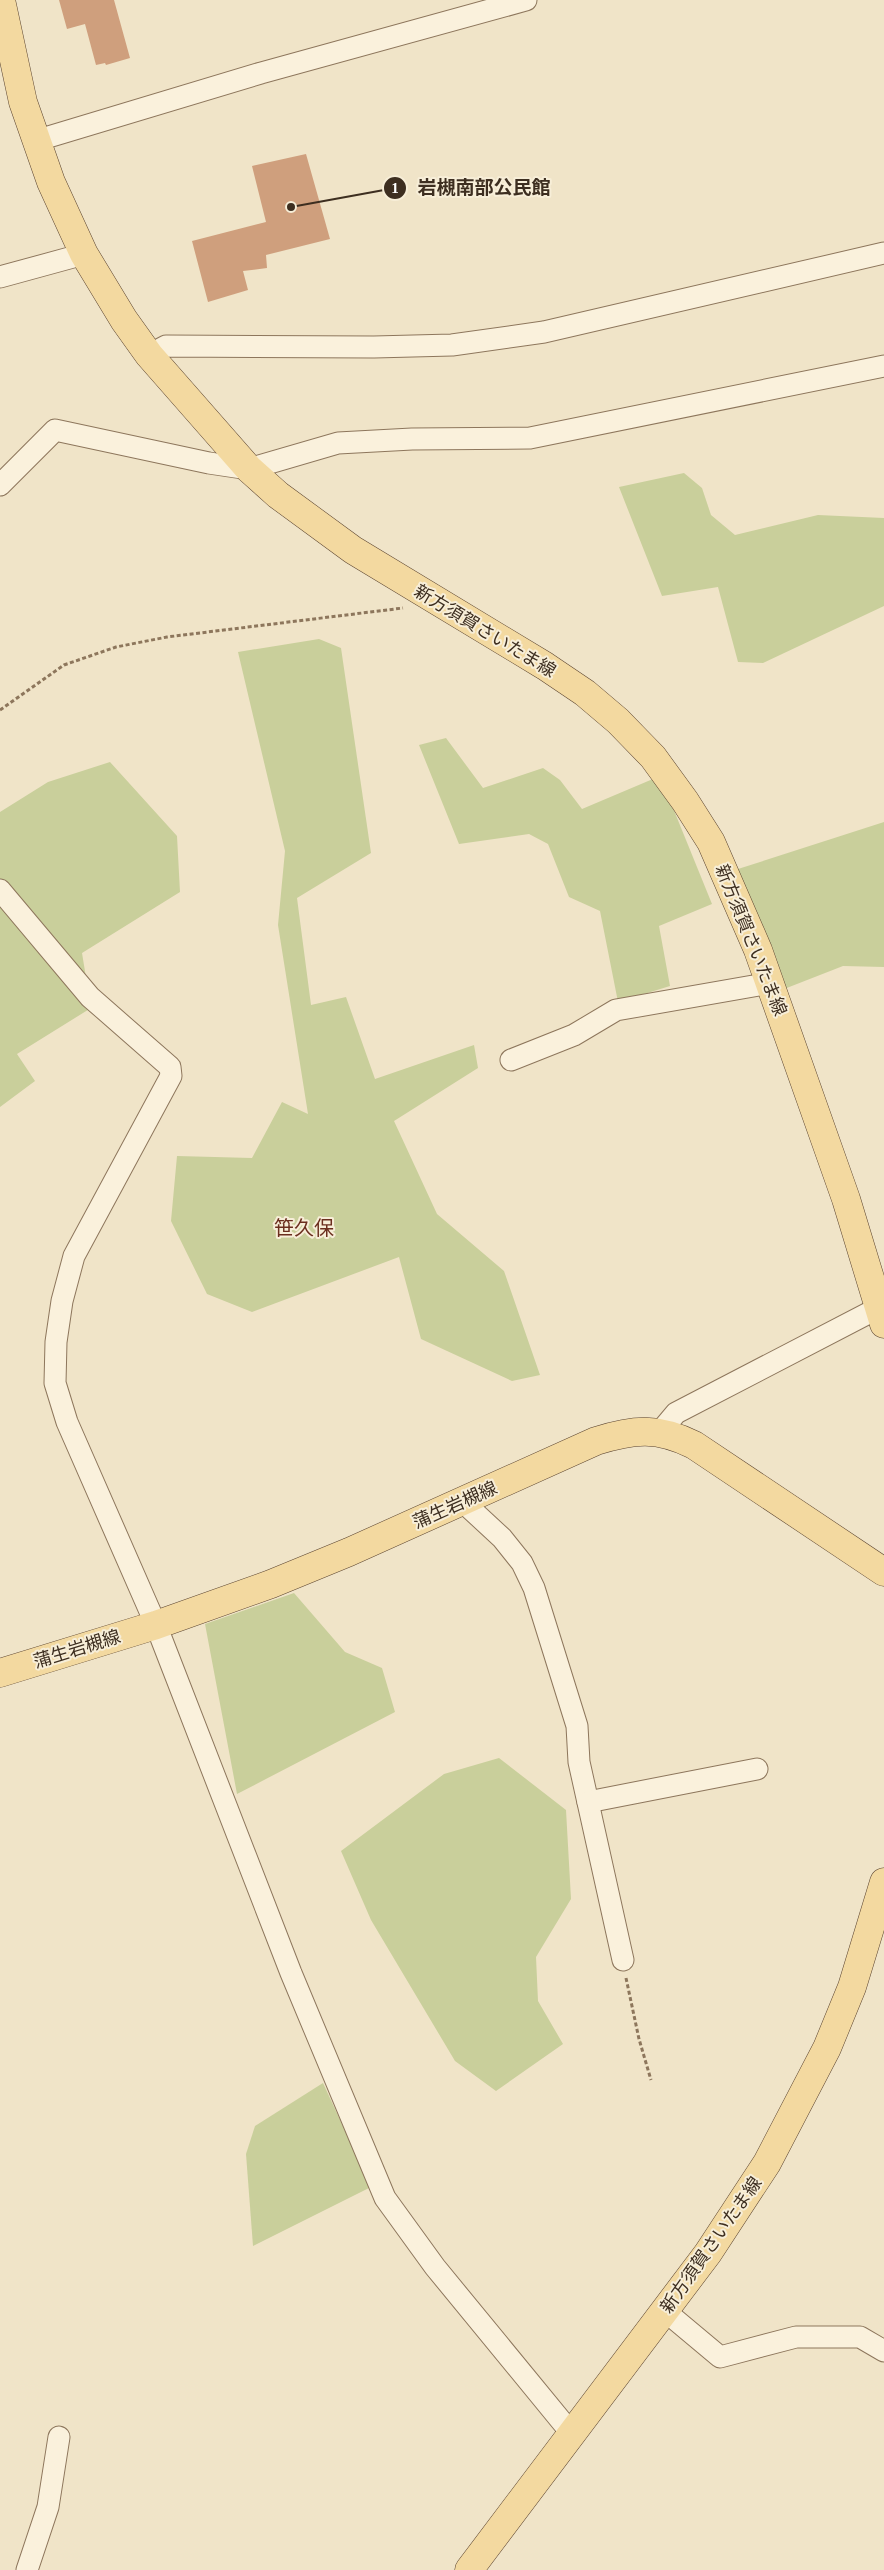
<svg xmlns="http://www.w3.org/2000/svg" width="884" height="2570" font-family="'Times New Roman','Noto Sans JP',serif">
<rect width="100%" height="100%" fill="#f0e4c8"/>
<g fill="#c9cf9b">
<polygon points="684,473 702,488 711,515 735,535 818,515 884,518 884,606 763,663 738,662 718,587 662,596 619,487"/>
<polygon points="319,639 341,648 371,853 297,898 311,1005 346,997 375,1079 474,1045 478,1068 394,1121 437,1214 504,1271 540,1375 512,1381 421,1339 399,1257 252,1312 207,1294 171,1221 177,1156 252,1158 282,1102 308,1114 278,925 285,851 238,652"/>
<polygon points="446,738 483,788 543,768 560,780 582,809 660,776 712,904 659,926 670,986 618,1002 600,911 569,897 548,844 529,834 459,844 419,745"/>
<polygon points="110,762 177,836 180,892 82,953 91,1008 17,1054 35,1081 0,1107 0,812 48,782"/>
<polygon points="884,822 884,967 843,966 779,991 738,869"/>
<polygon points="294,1593 345,1652 382,1668 395,1712 237,1794 205,1624"/>
<polygon points="499,1758 566,1810 571,1899 536,1957 538,2001 563,2044 496,2091 455,2061 371,1920 341,1851 444,1774"/>
<polygon points="323,2083 371,2187 253,2246 246,2154 255,2126"/>
</g>
<g fill="#cf9f7d">
<polygon points="59,0 114,0 130,58 106,65 105,63 96,65 85,24 67,29"/>
<polygon points="306,154 330,239 266,255 267,268 243,271 248,290 208,302 192,241 266,222 252,166"/>
</g>
<g fill="none" stroke-linecap="round" stroke-linejoin="round">
<g stroke="#8d765c" stroke-width="23">
<g id="minor">
<polyline points="35,141 261,73 526,0"/>
<polyline points="0,277 84,254"/>
<polyline points="149,355 166,346 374,347 452,345 544,332 884,253"/>
<polyline points="0,485 55,430 209,463 249,469 338,443 412,439 530,438 884,366"/>
<polyline points="0,890 90,997 170,1067 171,1076 74,1256 62,1301 56,1342 55,1383 67,1422 156,1625 291,1973 385,2198 435,2267 572,2434"/>
<polyline points="511,1060 574,1035 616,1010 770,983"/>
<polyline points="660,1432 676,1413 884,1305"/>
<polyline points="462,1501 502,1538 522,1563 534,1588 577,1726 579,1762 623,1960"/>
<polyline points="588,1802 757,1769"/>
<polyline points="665,2311 720,2357 796,2337 860,2337 884,2351"/>
<polyline points="27,2570 48,2507 59,2437"/>
</g>
</g>
<g stroke="#5b4430" stroke-width="29">
<g id="major">
<polyline points="1,0 23,102 51,182 84,254 124,320 149,355 249,469 278,495 353,550 545,666 585,693 618,721 653,757 685,801 711,842 758,950 846,1199 884,1324"/>
<path d="M0,1673L156,1625L271,1584L349,1552L596,1441C634,1429 658,1427 694,1445L884,1572"/>
<polyline points="469,2570 708,2253 767,2163 827,2048 852,1987 884,1882"/>
</g>
</g>
<g stroke="#8d765c" stroke-width="3" stroke-dasharray="4 2.5" stroke-linecap="butt">
<polyline points="0,710 64,665 116,647 167,637 403,608"/>
<polyline points="626,1978 639,2039 651,2080"/>
</g>
<use href="#minor" stroke="#faf1dc" stroke-width="21"/>
<use href="#major" stroke="#f3d9a0" stroke-width="28"/>
</g>
<g text-anchor="middle" dominant-baseline="central" stroke-width="4" stroke-linejoin="round" paint-order="stroke">
<g font-size="18" fill="#3d2e20" stroke="#f7eed8">
<text transform="translate(485 631) rotate(31)">新方須賀さいたま線</text>
<text transform="translate(751 940) rotate(68)">新方須賀さいたま線</text>
<text transform="translate(455 1505) rotate(-24)">蒲生岩槻線</text>
<text transform="translate(77 1649) rotate(-17)">蒲生岩槻線</text>
<text transform="translate(711 2245) rotate(-55)">新方須賀さいたま線</text>
</g>
<g font-size="20" fill="#6b2e1e" stroke="#f7eed8">
<text x="304" y="1228">笹久保</text>
</g>
</g>
<path fill="none" stroke="#3d2e20" stroke-width="2" d="M291 207L395 188"/>
<g fill="#3d2e20" stroke="#f7eed8" stroke-width="2">
<circle cx="291" cy="207" r="5"/>
<circle cx="395" cy="188" r="12"/>
</g>
<g font-size="15" text-anchor="middle" font-weight="bold" fill="#fff">
<text x="395" y="193">1</text>
</g>
<g font-size="19" text-anchor="middle" font-weight="bold" fill="#3d2e20" stroke="#f7eed8" stroke-width="4" stroke-linejoin="round" paint-order="stroke">
<text x="484" y="194">岩槻南部公民館</text>
</g>
</svg>
